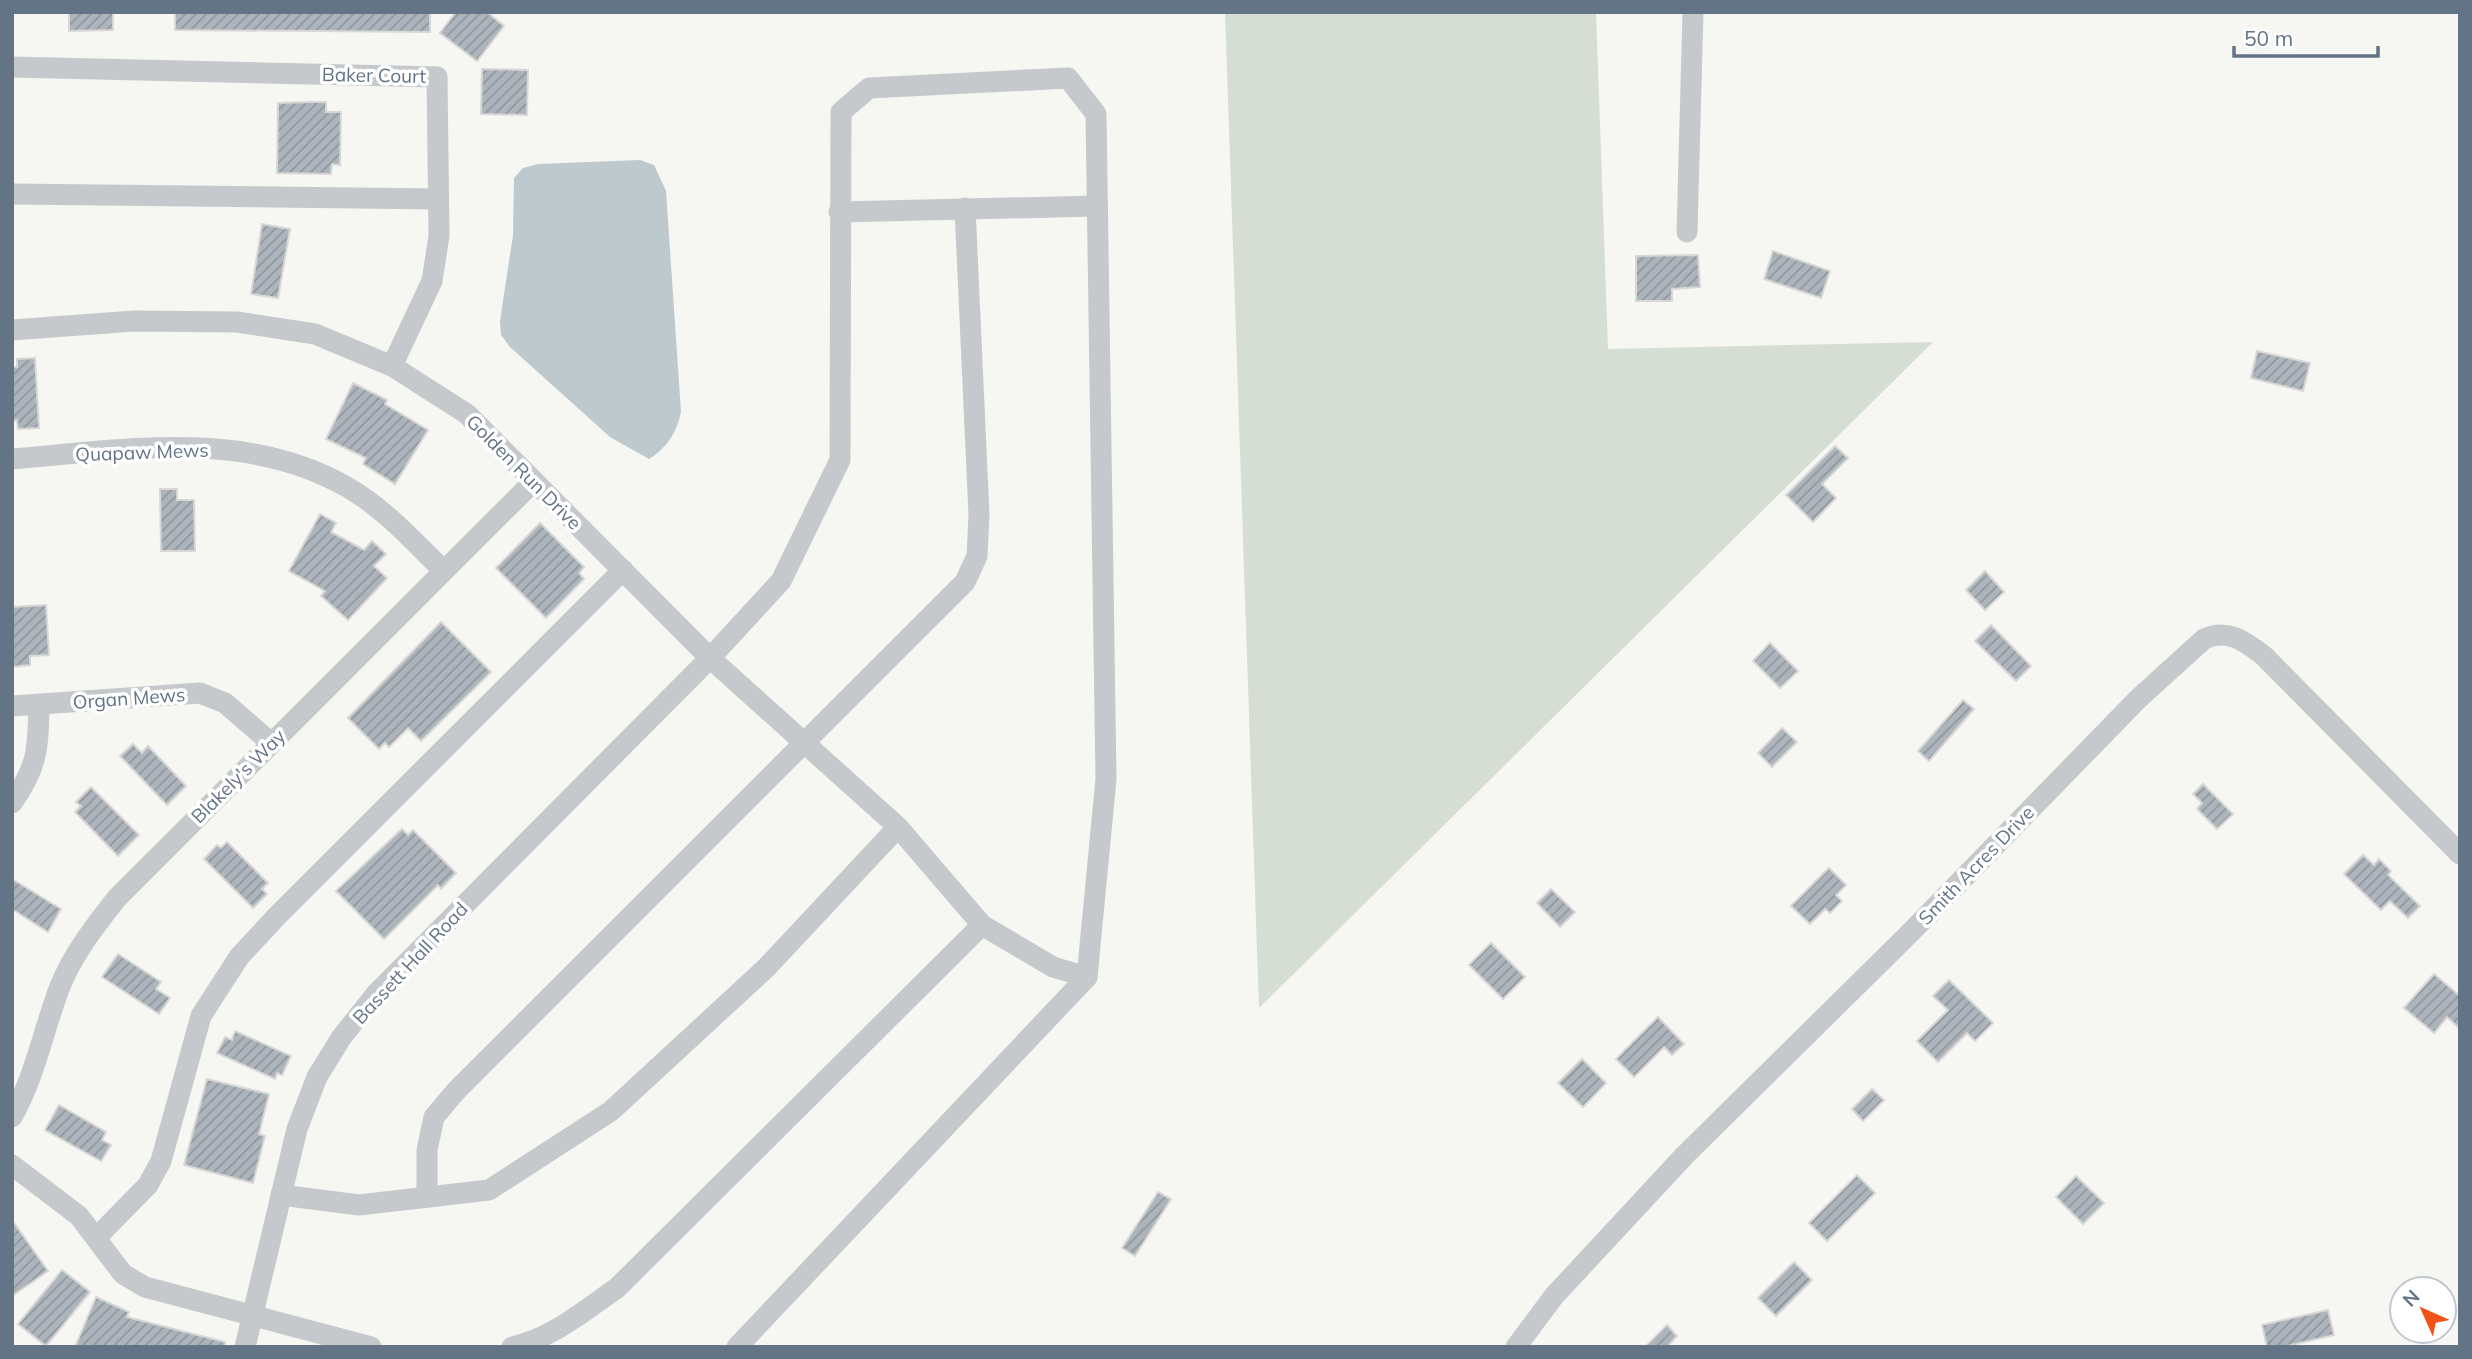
<svg xmlns="http://www.w3.org/2000/svg" width="2472" height="1359" font-family="Mulish,sans-serif">
<defs>
<pattern id="building-hatch" width="6" height="6" patternUnits="userSpaceOnUse" patternTransform="scale(1.75)"><rect width="6" height="6" fill="#adb4bb"/><path d="M-1 1l2-2M0 6l6-6M5 7l2-2" fill="none" stroke="#90979e"/></pattern>
</defs>
<rect width="100%" height="100%" fill="#f6f6f2"/>
<polygon fill="#d6ded3" points="1225,12 1596,12 1608,349 1933,342 1259,1008"/>
<path fill="#bec9ce" d="M640,160L654,165L666,191L681,412C677,432 667,448 649,459L610,437L510,347L501,335L500,321L513,235L514,178L523,168L538,164Z"/>
<g fill="url(#building-hatch)" stroke="#d7d7d5" stroke-width="2">
<polygon points="69,12 113,12 113,30 69,31"/>
<polygon points="175,12 430,12 430,32 175,30"/>
<polygon points="456,12 487,12 504,26 477,61 440,33"/>
<polygon points="482,69 528,70 527,115 481,114"/>
<polygon points="310,102 326,102 326,112 341,112 340,165 332,164 331,174 277,173 278,103"/>
<polygon points="262,224 290,229 278,298 251,294"/>
<polygon points="1773,251 1830,271 1821,298 1764,279"/>
<polygon points="1698,255 1700,287 1672,289 1672,301 1636,301 1636,256"/>
<polygon points="2257,351 2310,363 2303,391 2251,378"/>
<polygon points="35,358 39,428 18,429 17,420 12,421 12,367 17,367 17,359"/>
<polygon points="353,383 387,400 385,404 428,430 395,484 363,464 366,458 326,439"/>
<polygon points="1835,446 1848,458 1822,484 1836,498 1813,522 1786,495"/>
<polygon points="160,489 177,489 177,500 194,500 195,551 161,551"/>
<polygon points="320,514 336,523 331,532 364,550 372,541 386,554 374,566 387,578 348,620 321,596 325,591 289,571"/>
<polygon points="540,523 584,567 579,573 584,579 546,618 496,568"/>
<polygon points="1985,571 2004,592 1985,610 1966,590"/>
<polygon points="46,605 49,655 30,656 30,665 12,667 12,607"/>
<polygon points="441,622 491,672 421,741 408,728 389,747 385,743 379,749 348,718"/>
<polygon points="1991,625 2031,666 2016,681 1975,641"/>
<polygon points="1770,643 1798,671 1780,688 1753,661"/>
<polygon points="1963,700 1974,709 1929,761 1918,751"/>
<polygon points="1782,728 1797,742 1772,767 1758,753"/>
<polygon points="133,744 142,753 148,746 186,786 167,805 120,756"/>
<polygon points="2203,784 2233,814 2217,829 2197,809 2202,803 2193,794"/>
<polygon points="91,787 139,835 118,856 75,812 81,806 76,802"/>
<polygon points="402,829 408,835 413,830 456,873 441,889 438,885 384,939 336,891"/>
<polygon points="227,842 268,883 262,889 267,894 253,908 204,859 217,845 221,848"/>
<polygon points="2363,855 2374,865 2379,859 2391,871 2388,875 2420,906 2408,918 2390,901 2381,910 2344,874"/>
<polygon points="1829,868 1846,885 1836,895 1842,901 1830,913 1825,909 1810,924 1791,906"/>
<polygon points="12,879 61,909 48,932 12,909"/>
<polygon points="1551,889 1575,912 1560,927 1537,903"/>
<polygon points="1491,943 1525,977 1503,999 1469,965"/>
<polygon points="118,954 161,982 156,989 170,998 159,1014 102,977"/>
<polygon points="2434,974 2460,996 2460,1029 2447,1017 2434,1033 2404,1008"/>
<polygon points="1949,980 1993,1023 1975,1041 1967,1033 1938,1062 1917,1041 1948,1010 1933,996"/>
<polygon points="1658,1017 1684,1044 1672,1055 1664,1047 1634,1077 1616,1059"/>
<polygon points="235,1031 291,1056 282,1075 277,1073 275,1079 217,1053 225,1037 232,1040"/>
<polygon points="1582,1059 1606,1083 1583,1107 1558,1083"/>
<polygon points="207,1079 269,1094 259,1134 265,1136 253,1183 184,1165"/>
<polygon points="1872,1089 1884,1100 1863,1121 1852,1109"/>
<polygon points="59,1105 106,1132 102,1140 111,1145 101,1161 45,1130"/>
<polygon points="1857,1175 1875,1193 1827,1241 1809,1223"/>
<polygon points="2076,1176 2104,1203 2083,1224 2056,1197"/>
<polygon points="1158,1192 1171,1199 1135,1256 1122,1248"/>
<polygon points="12,1220 48,1271 12,1296"/>
<polygon points="1794,1262 1812,1280 1776,1316 1758,1298"/>
<polygon points="62,1270 90,1292 46,1346 18,1324"/>
<polygon points="96,1297 129,1312 127,1317 225,1342 224,1347 75,1347"/>
<polygon points="2328,1310 2334,1335 2283,1347 2267,1347 2262,1325"/>
<polygon points="1667,1325 1677,1336 1667,1347 1645,1347"/>
</g>
<g fill="none" stroke-linecap="round" stroke-linejoin="round">
<g stroke="#c5c9cc" stroke-width="21">
<polyline points="12,67 437,77 439,236 432,281 392,366"/>
<polyline points="12,194 438,199"/>
<polyline points="839,212 1097,206"/>
<polyline points="1687,232 1693,12"/>
<polyline points="12,330 134,321 237,322 315,334 392,366 467,414 710,658 898,827 982,925 1053,967 1087,977"/>
<path d="M12,459C124,450 244,428 347,487C384,508 413,541 443,570"/>
<polyline points="12,706 200,693 225,703 271,743"/>
<path d="M12,803C38,766 38,749 39,705"/>
<path d="M12,1117C35,1076 43,1032 59,989C72,955 95,926 117,898L534,481"/>
<polyline points="12,1165 79,1216 123,1274 145,1287 371,1347"/>
<polyline points="281,1195 359,1205 489,1190 611,1111 766,968 898,827"/>
<polyline points="427,1197 427,1150 434,1117 456,1091 965,582 977,556 979,515 965,208"/>
<polyline points="97,1237 148,1185 161,1161 201,1016 239,957 277,916 623,570"/>
<polyline points="245,1347 297,1129 317,1077 341,1038 376,994 710,658 781,581 840,460 841,112 869,88 1068,78 1096,114 1106,779 1087,977 737,1347"/>
<path d="M512,1347C551,1339 585,1310 617,1288L982,925"/>
<path d="M1516,1347L1554,1296L1685,1155L1909,934L2139,698L2204,639C2227,628 2245,641 2264,656L2460,854"/>
</g>
</g>
<g text-anchor="middle" dominant-baseline="central" stroke-width="7" stroke-linejoin="round" paint-order="stroke">
<g font-size="19" fill="#627486" stroke="#fff">
<text transform="translate(374 75) rotate(1)">Baker Court</text>
<text transform="translate(142 452) rotate(-2)">Quapaw Mews</text>
<text transform="translate(524 472) rotate(45)">Golden Run Drive</text>
<text transform="translate(129 698) rotate(-4)">Organ Mews</text>
<text transform="translate(238 776) rotate(-45)">Blakely's Way</text>
<text transform="translate(1976 865) rotate(-46)">Smith Acres Drive</text>
<text transform="translate(410 963) rotate(-47)">Bassett Hall Road</text>
</g>
</g>
<rect width="2472" height="1359" fill="none" stroke="#627486" stroke-width="28"/>
<g transform="translate(2423 1310) rotate(315)"><circle r="33" fill="#ffffff" stroke="#c0c7cf" stroke-width="2"/>
<path d="M0-5L12 26L0 18L-12 26Z" fill="#f15317"/>
<text y="-10" font-size="19" font-weight="bold" text-anchor="middle" fill="#627486">N</text>
</g>
<path d="M2234 46v10h144v-10" fill="none" stroke="#627486" stroke-width="3.5"/>
<text x="2244" y="46" font-size="21" fill="#627486" stroke="#ffffff" stroke-width="5" paint-order="stroke">50 m</text>
</svg>
